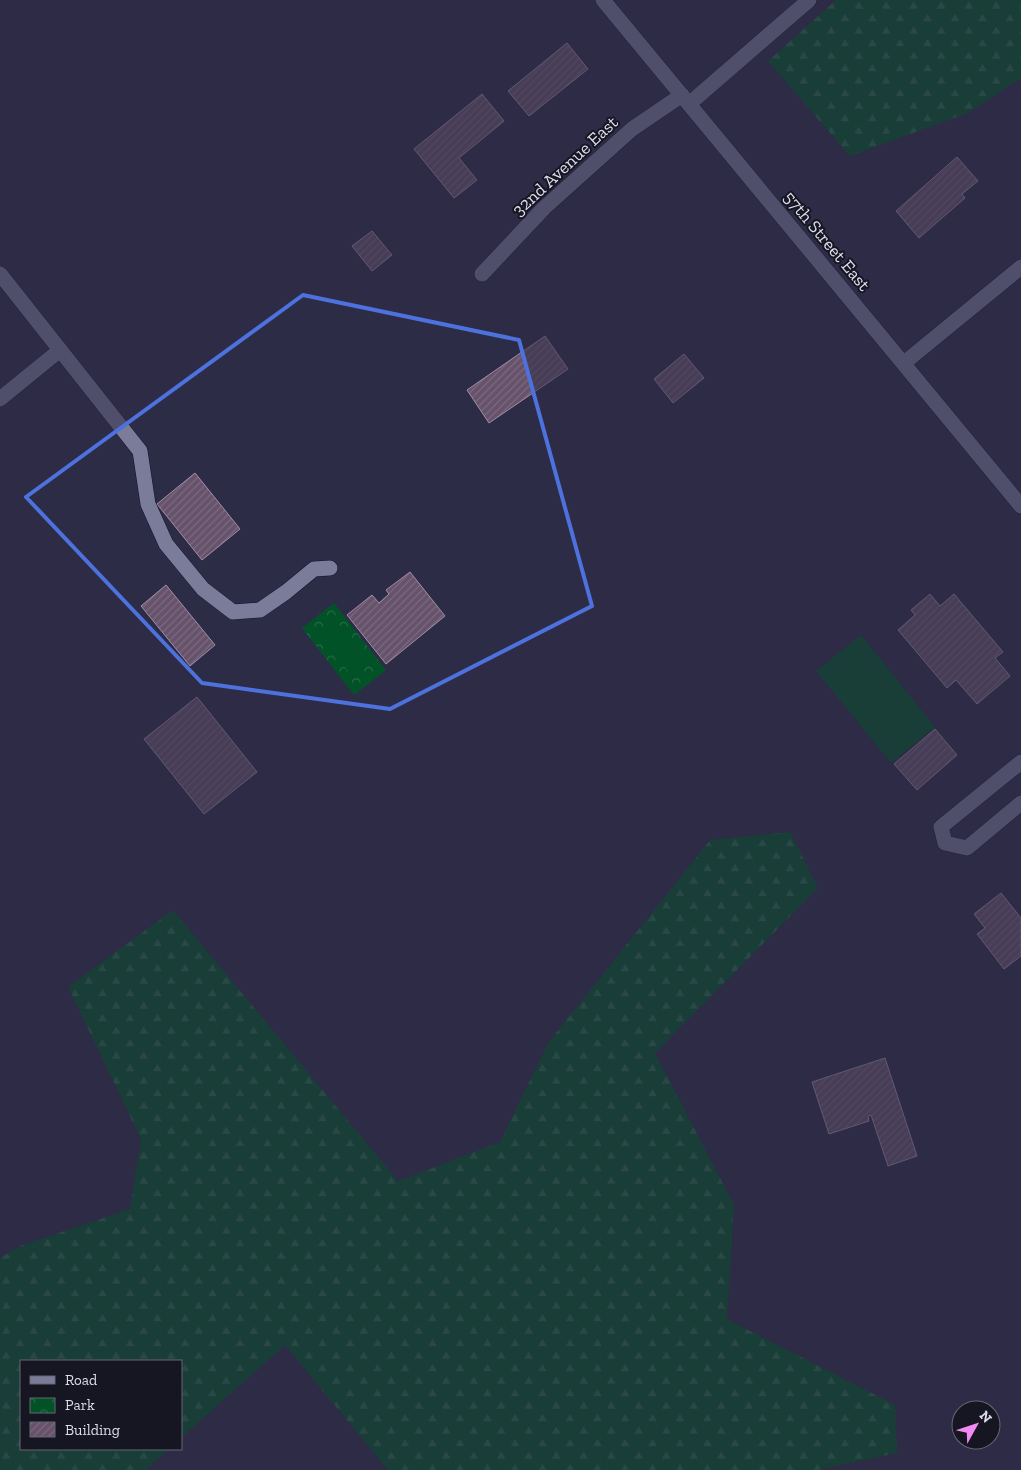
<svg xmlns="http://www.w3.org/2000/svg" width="1021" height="1470" font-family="'Zilla Slab',serif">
<defs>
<pattern id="forest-firs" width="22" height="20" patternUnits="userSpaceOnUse" patternTransform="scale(1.25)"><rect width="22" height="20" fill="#025227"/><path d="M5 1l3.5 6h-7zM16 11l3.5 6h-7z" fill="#266a47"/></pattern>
<pattern id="park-crowns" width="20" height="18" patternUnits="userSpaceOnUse" patternTransform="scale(1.25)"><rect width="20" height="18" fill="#025227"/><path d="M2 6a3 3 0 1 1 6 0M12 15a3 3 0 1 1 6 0" fill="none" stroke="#266a47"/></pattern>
<pattern id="building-hatch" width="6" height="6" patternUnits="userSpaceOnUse" patternTransform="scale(1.25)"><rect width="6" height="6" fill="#66526b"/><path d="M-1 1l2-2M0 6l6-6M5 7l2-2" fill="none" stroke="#7b6a80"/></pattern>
</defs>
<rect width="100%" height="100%" fill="#2d2c46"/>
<g fill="url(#forest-firs)">
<polygon points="836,0 1021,0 1021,78 968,113 850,156 768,61"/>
<polygon points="790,832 818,888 655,1053 734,1205 727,1319 895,1405 897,1453 818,1470 388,1470 285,1345 181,1438 181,1361 21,1361 21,1449 169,1449 146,1470 0,1470 0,1258 20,1246 130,1209 141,1139 68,987 173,910 398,1181 500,1142 548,1043 710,840"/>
</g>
<polygon fill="url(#park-crowns)" points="334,603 386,670 354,695 302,628"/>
<g fill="#025227">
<polygon points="339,624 369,662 352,676 322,637"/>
<polygon points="861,635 935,727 891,763 816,671"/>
</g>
<g fill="url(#building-hatch)" stroke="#a38da9">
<polygon points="567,43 588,69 529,116 508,91"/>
<polygon points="482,94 504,121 459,158 477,180 454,198 414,149"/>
<polygon points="957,157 978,181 962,194 965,198 919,238 896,211"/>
<polygon points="372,231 392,255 372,271 352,246"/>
<polygon points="545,336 568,369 489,423 467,390"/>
<polygon points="684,354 704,378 673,403 654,379"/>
<polygon points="195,473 240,529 202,560 157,504"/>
<polygon points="410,572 445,616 386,664 347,615 372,595 379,603 389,594 386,590"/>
<polygon points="166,585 215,645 190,666 141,606"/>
<polygon points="930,594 940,606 954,594 1003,652 995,658 1010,676 977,704 956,680 947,688 898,630 915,615 911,610"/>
<polygon points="197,697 257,772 204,814 144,739"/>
<polygon points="935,729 957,755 917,790 894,764"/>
<polygon points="1001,893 1021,918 1021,956 1004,969 977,934 985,928 974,914"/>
<polygon points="885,1058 917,1156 888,1166 871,1115 868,1116 869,1121 829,1134 812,1082"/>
</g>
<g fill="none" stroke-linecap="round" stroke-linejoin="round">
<g stroke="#15132c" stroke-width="16">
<g id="minor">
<polyline points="603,0 1021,506"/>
<polyline points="689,104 809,0"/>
<polyline points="0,274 140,451 148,504 166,544 203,589 233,612 260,610 286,592 314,569 330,568"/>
<polyline points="482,274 544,208 632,129 682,95"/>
<polyline points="904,363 1021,267"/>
<polyline points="0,399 60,350"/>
<polyline points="1021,762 941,827 945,843 967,848 1021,803"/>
</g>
</g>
<use href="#minor" stroke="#7b7b9a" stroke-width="15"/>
</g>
<path d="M0 0H1021V1470H0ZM303,295L519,340L592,606L390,709L202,683L26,497Z" fill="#2d2c46" fill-opacity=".55" fill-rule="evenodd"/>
<path fill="none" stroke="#4d72de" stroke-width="4" stroke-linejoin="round" d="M303,295L519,340L592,606L390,709L202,683L26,497Z"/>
<g text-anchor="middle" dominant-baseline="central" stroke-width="4" stroke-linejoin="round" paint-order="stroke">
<g font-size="18" fill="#ddddef" stroke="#161622">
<text transform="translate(565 166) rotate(-43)">32nd Avenue East</text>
<text transform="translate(827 241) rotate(50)">57th Street East</text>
</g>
</g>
<rect x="20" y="1360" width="162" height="90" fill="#161622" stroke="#666674"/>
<rect x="30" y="1376" width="25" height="8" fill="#7b7b9a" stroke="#666674"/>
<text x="65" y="1385" font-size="15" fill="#ddddef">Road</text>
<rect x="30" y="1398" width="25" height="15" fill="url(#park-crowns)" stroke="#666674"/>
<text x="65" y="1410" font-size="15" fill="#ddddef">Park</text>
<rect x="30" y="1422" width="25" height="15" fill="url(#building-hatch)" stroke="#666674"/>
<text x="65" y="1435" font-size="15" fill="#ddddef">Building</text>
<g transform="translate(976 1425) rotate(50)"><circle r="24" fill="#161622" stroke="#666674"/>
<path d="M0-4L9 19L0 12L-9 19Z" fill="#f28af3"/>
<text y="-8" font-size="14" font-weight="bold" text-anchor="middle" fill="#ddddef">N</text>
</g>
</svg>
